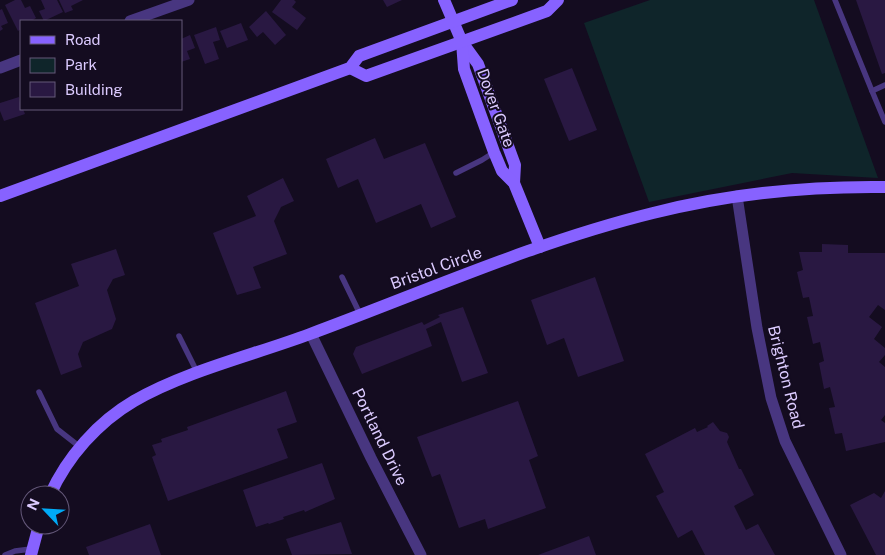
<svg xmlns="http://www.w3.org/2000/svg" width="885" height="555" font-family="'Public Sans',sans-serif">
<rect width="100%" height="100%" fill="#140c20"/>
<polygon fill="#0f252a" points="650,0 814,0 878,178 792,173 649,202 584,23"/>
<g fill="#291842">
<polygon points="15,0 21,0 25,8 30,6 36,18 31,21 21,21 21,29 18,31 5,5"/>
<polygon points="41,0 57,0 63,12 44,21 39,11 45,9"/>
<polygon points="59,0 83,0 71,6 73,10 65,13"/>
<polygon points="281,0 294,0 296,2 292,7 306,18 297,30 272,12"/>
<polygon points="383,0 402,0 387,7"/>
<polygon points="856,0 885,0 885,73 882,74"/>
<polygon points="2,9 8,23 1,26 3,29 0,31 0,10"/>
<polygon points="266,11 286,35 275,45 263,32 257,37 249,27"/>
<polygon points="241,23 248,40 227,48 220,31"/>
<polygon points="216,27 220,40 213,42 219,59 205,64 194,35"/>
<polygon points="190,35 195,48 187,51 190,59 181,62 181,39"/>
<polygon points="572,68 597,130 569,141 544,79"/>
<polygon points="19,97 21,109 23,109 25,114 4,121 0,111 0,103"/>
<polygon points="375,138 384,159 425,143 456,217 431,228 421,204 376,223 358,179 338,188 326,159"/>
<polygon points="283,178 294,201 281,207 274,221 287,254 253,267 261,288 237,295 213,233 256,216 247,196"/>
<polygon points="822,244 848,245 848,253 885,253 885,310 878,305 869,317 882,327 874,339 885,348 885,355 879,362 885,367 885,415 881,420 885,423 885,442 846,451 842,433 835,434 829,408 835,407 830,387 824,389 819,363 824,361 820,342 813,344 807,317 813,316 809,297 803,298 797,272 803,270 799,252 822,252"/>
<polygon points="116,249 125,275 113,279 107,290 116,319 112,329 83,342 78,354 82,367 61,375 35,303 79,286 71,264"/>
<polygon points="595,277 624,361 578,377 564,338 547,345 531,300"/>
<polygon points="463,307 488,373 462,382 441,322 426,329 432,346 362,374 353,354 356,347 422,322 424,325 440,317 438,315"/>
<polygon points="286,391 297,422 277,429 288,458 168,501 152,457 156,455 152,445 162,442 161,439 188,430 187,427"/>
<polygon points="518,401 538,456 529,460 546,508 488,529 485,519 459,528 440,474 432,477 417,437"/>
<polygon points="713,422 720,431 727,433 729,437 727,442 739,469 741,469 754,495 734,506 746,530 758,524 775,555 705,555 692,530 678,538 656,496 664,492 645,454 695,428 697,432 708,427 707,426"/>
<polygon points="322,463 335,499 305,512 304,510 283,517 284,519 269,524 268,523 256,527 243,490"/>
<polygon points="885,491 885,555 876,555 850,505 874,493 881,498"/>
<polygon points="341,522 352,554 292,555 286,539"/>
<polygon points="150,524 161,555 89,555 86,547"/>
<polygon points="589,536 596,555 538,555"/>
</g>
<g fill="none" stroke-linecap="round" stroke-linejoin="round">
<g stroke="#483680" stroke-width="5.5">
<polyline points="835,0 872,91"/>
<polyline points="885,85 872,91 885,122"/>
<polyline points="456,173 482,160 493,153"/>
<polyline points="342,277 360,314"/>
<polyline points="179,336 197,372"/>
<polyline points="39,392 57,429 80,447"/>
<polyline points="5,555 15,551 31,549"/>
</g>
<g stroke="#483680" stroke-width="11">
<polyline points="130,21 189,0"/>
<polyline points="0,68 21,60"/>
<polyline points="737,196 757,328 771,398 785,441 841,555"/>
<polyline points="311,334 371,458 421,555"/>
</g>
<g stroke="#8762ff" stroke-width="12">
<polyline points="444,0 462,42 478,64 515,165 514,183"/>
<polyline points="462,42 464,69 494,152 502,171 514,183 540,247"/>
<polyline points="350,68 366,76 547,11 558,0"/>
<polyline points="0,196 350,68 359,56 512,0"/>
<path d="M50,495C67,457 98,422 134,401C186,371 254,355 310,334C424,292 535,242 653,213C728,194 807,186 885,187"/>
<polyline points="31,555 39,525"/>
</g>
</g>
<g text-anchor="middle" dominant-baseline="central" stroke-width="4" stroke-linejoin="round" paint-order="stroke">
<g font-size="16" fill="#dccbff" stroke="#140c20">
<text transform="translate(496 108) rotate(70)">Dover Gate</text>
<text transform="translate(436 268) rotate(-20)">Bristol Circle</text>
<text transform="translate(786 377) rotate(76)">Brighton Road</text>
<text transform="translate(380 437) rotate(64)">Portland Drive</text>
</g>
</g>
<rect x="20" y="20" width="162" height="90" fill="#140c20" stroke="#645879"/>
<rect x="30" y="36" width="25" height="8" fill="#8762ff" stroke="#645879"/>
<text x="65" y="45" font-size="15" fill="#dccbff">Road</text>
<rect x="30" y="58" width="25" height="15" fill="#0f252a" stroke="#645879"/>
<text x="65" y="70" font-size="15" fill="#dccbff">Park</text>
<rect x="30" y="82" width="25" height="15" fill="#291842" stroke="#645879"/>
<text x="65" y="95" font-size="15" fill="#dccbff">Building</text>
<g transform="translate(45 510) rotate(295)"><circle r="24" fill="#140c20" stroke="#645879"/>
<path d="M0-4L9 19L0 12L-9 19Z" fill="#00aaf6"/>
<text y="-8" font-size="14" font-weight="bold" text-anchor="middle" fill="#dccbff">N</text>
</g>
</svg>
